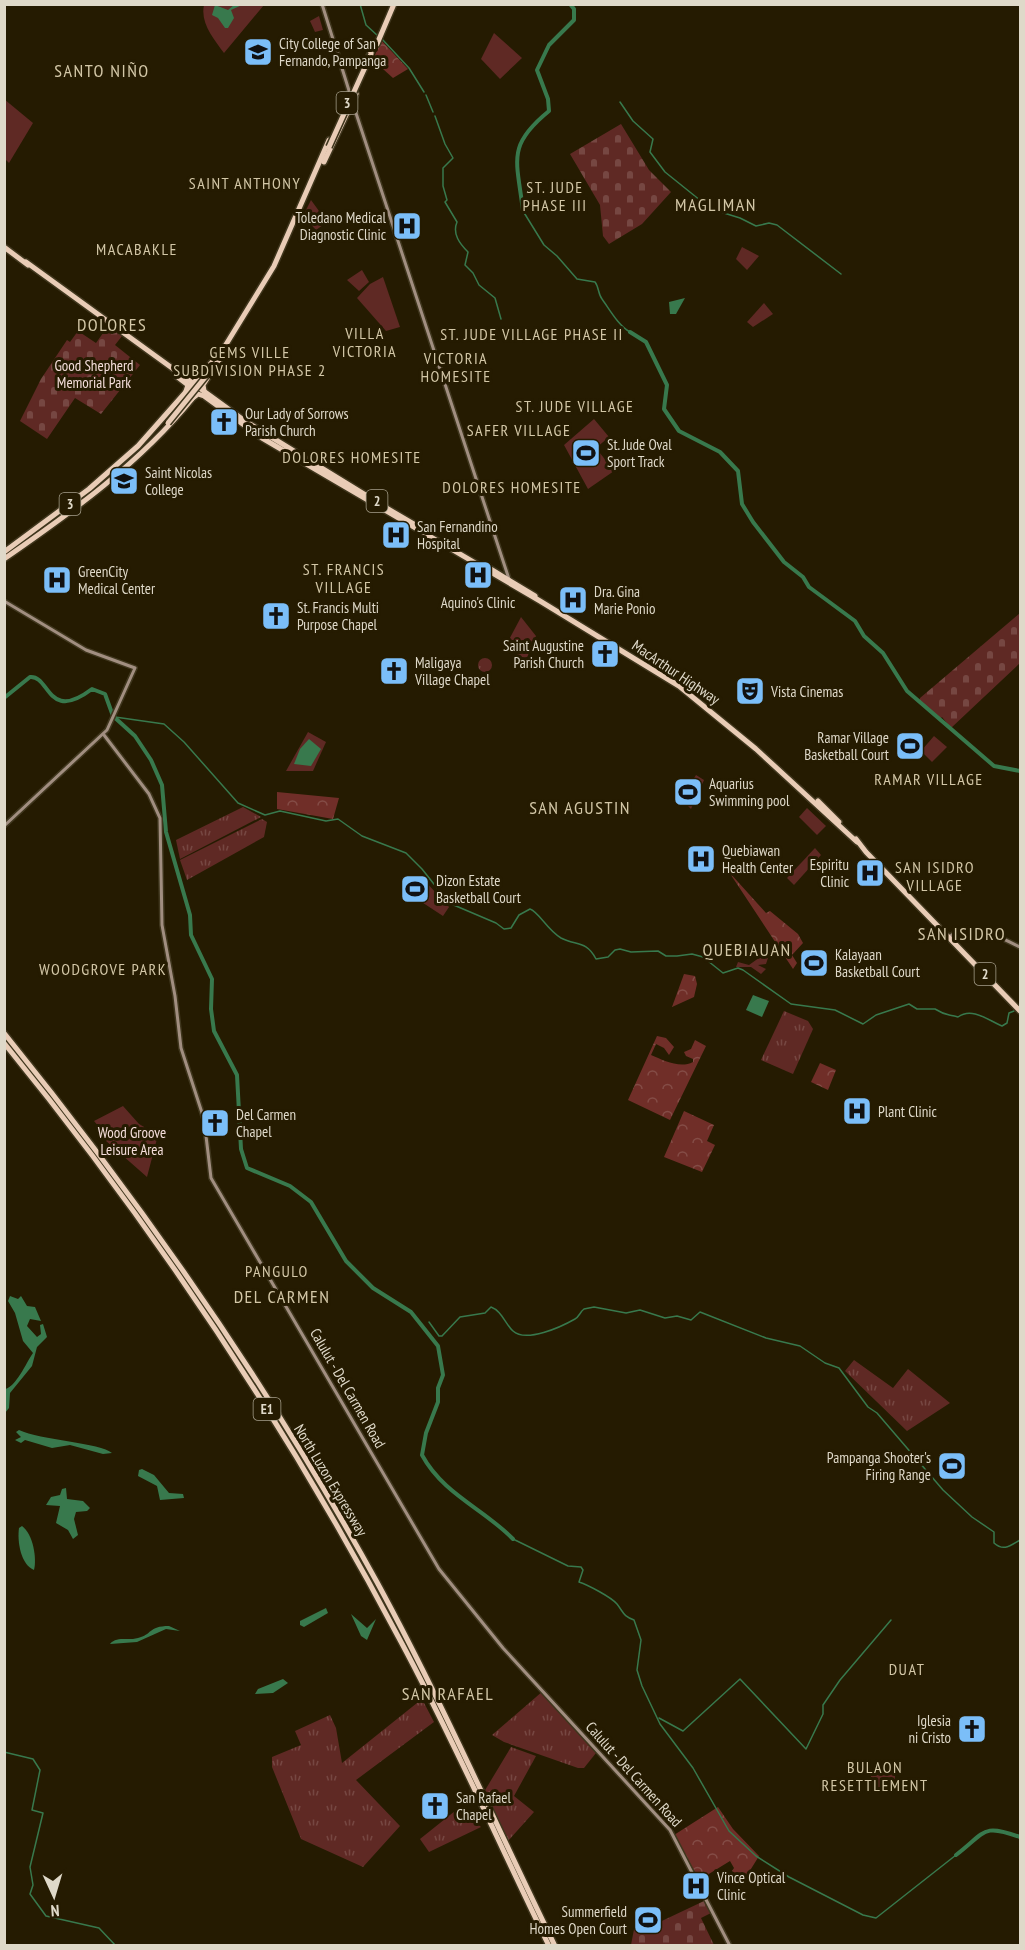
<svg xmlns="http://www.w3.org/2000/svg" width="1025" height="1950" font-family="'PT Sans Narrow',sans-serif">
<defs>
<pattern id="grass-tufts" width="24" height="20" patternUnits="userSpaceOnUse" patternTransform="scale(1.5)"><rect width="24" height="20" fill="#5f2924"/><path d="M3 7l-1-3M5 7V3M7 7l1-3M15 17l-1-3M17 17v-4M19 17l1-3" fill="none" stroke="#764742"/></pattern>
<pattern id="forest-crowns" width="20" height="18" patternUnits="userSpaceOnUse" patternTransform="scale(1.5)"><rect width="20" height="18" fill="#702e28"/><path d="M2 6a3 3 0 1 1 6 0M12 15a3 3 0 1 1 6 0" fill="none" stroke="#844c46"/></pattern>
<pattern id="cemetery-stones" width="16" height="16" patternUnits="userSpaceOnUse" patternTransform="scale(1.5)"><rect width="16" height="16" fill="#5f2924"/><path d="M2 7V4a2 2 0 0 1 4 0v3zM10 15v-3a2 2 0 0 1 4 0v3z" fill="#764742"/></pattern>
</defs>
<rect width="100%" height="100%" fill="#251b01"/>
<g fill="url(#grass-tufts)">
<circle cx="485" cy="665" r="7"/>
<polygon points="243,807 261,817 180,859 176,840"/>
<polygon points="262,819 267,822 264,837 187,880 180,860"/>
<polygon points="784,1011 808,1021 813,1029 793,1074 761,1060"/>
<polygon points="4,1035 136,1204 273,1408 337,1518 334,1517 187,1285 5,1041"/>
<polygon points="854,1360 893,1388 908,1369 950,1403 907,1431 845,1371"/>
<polygon points="343,1529 396,1620 554,1945 550,1945 466,1766"/>
<polygon points="543,1691 596,1753 584,1768 578,1768 504,1742 492,1735"/>
<polygon points="422,1699 434,1722 356,1780 400,1826 363,1867 301,1839 272,1767 272,1757 301,1745 295,1731 330,1715 336,1728 342,1763"/>
<polygon points="511,1747 536,1756 514,1796 534,1812 508,1841 484,1792"/>
<polygon points="455,1811 462,1811 481,1827 429,1852 420,1839"/>
</g>
<g fill="url(#forest-crowns)">
<polygon points="381,40 408,69 393,78 373,60"/>
<polygon points="277,792 339,798 333,819 277,809"/>
<polygon points="729,872 766,913 770,911 798,934 803,943 792,955 797,963 793,969"/>
<polygon points="684,974 695,976 697,984 694,997 672,1007"/>
<path d="M657,1036L666,1038L674,1047L669,1055L664,1048L656,1044L651,1055C663,1060 680,1069 693,1062V1059L686,1056L684,1052L691,1049L695,1040L706,1046L670,1120L628,1100Z"/>
<polygon points="820,1063 836,1070 828,1090 811,1082"/>
<polygon points="684,1111 714,1125 707,1141 715,1145 702,1172 664,1157"/>
<polygon points="718,1807 733,1829 759,1856 741,1885 735,1880 738,1875 732,1871 734,1868 730,1861 699,1880 674,1835"/>
</g>
<g fill="url(#cemetery-stones)">
<polygon points="621,124 649,170 671,192 642,224 609,244 603,236 600,205 570,154"/>
<polygon points="108,326 122,336 115,345 140,365 101,414 75,398 47,439 20,421 41,379 67,340 70,342 78,331 96,343"/>
<polygon points="1020,613 1020,663 951,728 942,717 940,719 919,703 920,698"/>
<polygon points="704,1901 711,1913 701,1918 714,1945 631,1945 635,1924 643,1923 647,1928"/>
</g>
<g fill="#5f2924">
<path d="M204,5H264L224,53C214,39 200,23 204,5Z"/>
<polygon points="319,16 323,30 315,32 310,21"/>
<polygon points="494,33 522,58 500,79 481,59"/>
<polygon points="4,99 33,123 9,163 5,159"/>
<polygon points="311,200 319,211 316,214 323,225 316,230 303,216"/>
<polygon points="742,247 759,256 747,270 736,259"/>
<polygon points="362,270 369,282 359,291 347,280"/>
<polygon points="383,277 400,327 386,331 357,298 370,284"/>
<polygon points="764,303 773,314 753,327 747,322"/>
<polygon points="594,419 609,437 596,448 614,471 588,489 564,445"/>
<polygon points="521,617 536,636 526,660 504,649"/>
<polygon points="308,732 326,742 313,771 286,771"/>
<polygon points="934,736 947,747 932,762 921,751"/>
<polygon points="696,775 704,780 691,809 681,799"/>
<polygon points="807,808 826,826 817,835 799,817"/>
<polygon points="815,848 821,855 794,885 787,878"/>
<polygon points="424,880 449,907 443,916 414,897 417,891 414,895 410,892 415,884 420,887"/>
<polygon points="763,955 768,958 766,964 758,965 766,969 761,974 751,967 736,967 738,962 749,965"/>
<polygon points="123,1106 139,1124 158,1135 147,1177 97,1133 100,1128 94,1121"/>
<circle cx="883" cy="1777" r="12"/>
</g>
<g fill="#38794d">
<polygon points="215,5 228,10 234,5 242,5 231,10 234,18 228,28 225,28 218,18 212,15"/>
<polygon points="685,298 676,314 670,314 669,302"/>
<polygon points="309,739 321,749 311,766 294,764 300,749"/>
<polygon points="753,995 769,1001 762,1017 746,1010"/>
<path d="M10,1296L18,1299L21,1296L27,1306L35,1307L41,1321L30,1319L27,1326L37,1337L41,1334L40,1325L43,1324L47,1337L37,1347L32,1366L10,1393L9,1408L5,1413V1389C16,1387 26,1363 33,1353L23,1341L15,1313L8,1301Z"/>
<path d="M19,1430C40,1440 101,1443 112,1453L103,1454L70,1445L52,1448L25,1440L21,1443L15,1440L21,1437L16,1432Z"/>
<polygon points="142,1469 154,1475 169,1493 183,1494 184,1498 160,1500 157,1486 138,1476 139,1470"/>
<polygon points="66,1488 67,1499 83,1501 90,1508 87,1511 76,1512 74,1519 78,1535 73,1539 68,1530 56,1523 60,1506 46,1505 51,1497 60,1495 62,1489"/>
<path d="M22,1526C33,1534 37,1558 34,1570C21,1565 17,1542 19,1528Z"/>
<polygon points="326,1608 328,1613 304,1627 300,1625 300,1621"/>
<polygon points="351,1614 367,1628 376,1619 367,1640 361,1636"/>
<path d="M169,1626L180,1631L166,1629L137,1642L110,1644C117,1636 128,1641 138,1638C152,1635 148,1626 169,1626Z"/>
<polygon points="283,1679 288,1683 273,1693 255,1694 258,1689"/>
</g>
<g fill="none" stroke-linecap="round" stroke-linejoin="round">
<g stroke="#38794d" stroke-width="1.5">
<polyline points="360,4 366,25 378,36"/>
<polyline points="382,39 409,68 424,92"/>
<polyline points="426,95 433,112"/>
<polyline points="620,102 633,121 653,139 650,152 665,172 711,209 740,218 756,226 769,223 777,225 841,274"/>
<path d="M435,116L445,144L453,158L443,168V186L447,200L445,202L457,222C452,234 460,244 468,252L465,265L473,273L479,285L495,298L501,319"/>
<path d="M523,211L544,245L557,256L577,279L595,282C599,287 598,294 602,299C610,310 618,325 630,332"/>
<path d="M115,717L164,724L184,742L238,803L265,815L280,811L326,821L338,819L362,836L406,853L422,869L449,903L496,923L504,929L511,928L519,915L530,909C539,912 547,930 561,938C576,946 586,940 596,959L608,957L615,950L620,949L631,952L658,951L666,956H677L692,954L703,957L723,973L738,968L743,970L791,1004L835,1010L863,1024L876,1015L909,1004L917,1009H935C946,1016 947,1014 958,1017C972,1007 988,1020 1002,1026L1007,1023L1009,1013L1014,1011"/>
<path d="M429,1322L439,1336H442L460,1317L485,1313L491,1307C502,1311 505,1324 513,1331C526,1343 561,1327 575,1319C579,1317 580,1312 584,1309L594,1307L626,1313L640,1310L665,1318L677,1316L691,1320L700,1312L766,1338L800,1346L825,1363L839,1368L868,1407L877,1413L943,1490L972,1517L994,1532V1543C1004,1552 1011,1545 1020,1540"/>
<path d="M513,1539L568,1566L581,1567L583,1570L579,1582C588,1585 611,1597 617,1604C624,1613 623,1616 634,1620L641,1640L637,1670L642,1686L660,1724L693,1768L729,1831L756,1856L789,1877L863,1915L876,1918L956,1855"/>
<polyline points="659,1718 683,1731 740,1679 806,1749 823,1714 823,1705 840,1680 891,1620"/>
<polyline points="4,1752 33,1759 40,1770 32,1810 43,1813 30,1867 33,1885 30,1894 46,1916 99,1928 116,1946"/>
</g>
<g stroke="#38794d" stroke-width="4">
<path d="M523,211C517,160 506,146 549,111L548,99L537,70L549,45L574,20V9L570,4"/>
<polyline points="630,332 646,342 667,385 664,409 679,431 720,452 738,471 742,504 753,522 784,562 803,577 809,587 855,621 864,636 883,653 907,691 994,766 1020,771"/>
<path d="M4,698L30,677C50,675 47,723 92,689L105,694L113,716L135,736L151,760L162,785L166,832L190,915L191,935L212,979L211,1009L214,1031L237,1075L241,1149L247,1168L290,1186L311,1202L346,1261L373,1288L411,1312L438,1346L443,1375L438,1388V1402L426,1433L422,1455C443,1494 484,1509 513,1539"/>
<path d="M956,1855C986,1832 982,1823 1020,1837"/>
</g>
<g stroke="#3f361d" stroke-width="6">
<g id="secondary">
<polyline points="322,4 351,97"/>
<polyline points="353,104 509,579"/>
<polyline points="4,601 86,650 135,668 107,730 4,826"/>
<polyline points="104,735 149,794 160,818 162,925 175,996 181,1048 204,1119 211,1178 439,1569 503,1648 670,1830 730,1946"/>
<path d="M949,937C971,918 998,937 1020,947"/>
</g>
</g>
<g stroke="#3f361d" stroke-width="8">
<g id="highway">
<polyline points="377,44 394,4"/>
<polyline points="369,56 376,42"/>
<polyline points="324,162 356,94"/>
<polyline points="4,247 28,265"/>
<polyline points="26,262 245,421 367,496"/>
<polyline points="175,375 188,385 186,391"/>
<polyline points="204,391 203,385 210,374"/>
<polyline points="190,400 198,394 204,396 262,438 540,601 679,686 756,749 857,842"/>
<polyline points="383,506 429,533"/>
<polyline points="4,552 89,489 138,446 222,351 274,266 329,140"/>
<path d="M4,559C72,512 140,463 192,399"/>
<polyline points="484,565 535,596"/>
<polyline points="818,801 839,822"/>
<polyline points="856,839 866,852 1020,1011"/>
<path d="M4,1033C144,1206 271,1389 378,1584C442,1702 496,1825 555,1946"/>
<path d="M4,1043C156,1229 288,1428 400,1640C454,1740 499,1844 549,1946"/>
</g>
</g>
<use href="#secondary" stroke="#a18e80" stroke-width="3"/>
<use href="#highway" stroke="#e9ccb6" stroke-width="5"/>
<g stroke="#3f361d" stroke-width="8" stroke-linecap="butt">
<g id="highway-bridge">
<polyline points="329,147 371,54"/>
<polyline points="168,423 220,359"/>
</g>
</g>
<use href="#highway-bridge" stroke="#e9ccb6" stroke-width="5"/>
</g>
<defs>
<g id="university-square" transform="scale(1.5)"><rect x="-9" y="-9" width="18" height="18" rx="4" fill="#7bbef8" stroke="#251b01"/><path d="M0-5L7-2L0 1L-7-2ZM-4 1L0 2.5L4 1V4Q0 6-4 4Z" fill="#111"/></g>
<g id="hospital-square" transform="scale(1.5)"><rect x="-9" y="-9" width="18" height="18" rx="4" fill="#7bbef8" stroke="#251b01"/><path d="M-5-5h3v3.5h4V-5h3V5h-3V1.5h-4V5h-3Z" fill="#111"/></g>
<g id="church-square" transform="scale(1.5)"><rect x="-9" y="-9" width="18" height="18" rx="4" fill="#7bbef8" stroke="#251b01"/><path d="M-1.2-6h2.4v3.5h3.3v2.4h-3.3V6h-2.4V-.1h-3.3v-2.4h3.3Z" fill="#111"/></g>
<g id="stadium-square" transform="scale(1.5)"><rect x="-9" y="-9" width="18" height="18" rx="4" fill="#7bbef8" stroke="#251b01"/><path d="M0-5a6.5 5 0 1 0 0 10a6.5 5 0 1 0 0-10ZM-3.5-1.8h7v3.6h-7Z" fill="#111"/></g>
<g id="theatre-square" transform="scale(1.5)"><rect x="-9" y="-9" width="18" height="18" rx="4" fill="#7bbef8" stroke="#251b01"/><path d="M-5-5.5Q0-4 5-5.5V0Q5 5 0 6Q-5 5-5 0ZM-3.3-2.5H-1v1.5H-3.3ZM1-2.5H3.3v1.5H1ZM-2.8 1Q0 5.5 2.8 1Z" fill="#111"/></g>
</defs>
<g fill-rule="evenodd">
<use href="#university-square" x="258" y="52"/>
<use href="#hospital-square" x="407" y="226"/>
<use href="#church-square" x="224" y="422"/>
<use href="#stadium-square" x="586" y="453"/>
<use href="#university-square" x="124" y="481"/>
<use href="#hospital-square" x="396" y="535"/>
<use href="#hospital-square" x="478" y="575"/>
<use href="#hospital-square" x="57" y="580"/>
<use href="#hospital-square" x="573" y="600"/>
<use href="#church-square" x="276" y="616"/>
<use href="#church-square" x="605" y="654"/>
<use href="#church-square" x="394" y="671"/>
<use href="#theatre-square" x="750" y="691"/>
<use href="#stadium-square" x="910" y="746"/>
<use href="#stadium-square" x="688" y="792"/>
<use href="#hospital-square" x="701" y="859"/>
<use href="#hospital-square" x="870" y="873"/>
<use href="#stadium-square" x="415" y="889"/>
<use href="#stadium-square" x="814" y="963"/>
<use href="#hospital-square" x="857" y="1111"/>
<use href="#church-square" x="215" y="1123"/>
<use href="#stadium-square" x="952" y="1466"/>
<use href="#church-square" x="972" y="1729"/>
<use href="#church-square" x="435" y="1806"/>
<use href="#hospital-square" x="696" y="1886"/>
<use href="#stadium-square" x="648" y="1920"/>
</g>
<g text-anchor="middle" dominant-baseline="central" stroke-width="6" stroke-linejoin="round" paint-order="stroke">
<g fill="#251b01" stroke="#a7a08d" stroke-width="1.5">
<rect x="336.5" y="92" width="21" height="22" rx="4.5"/>
<rect x="366.5" y="490" width="21" height="22" rx="4.5"/>
<rect x="59.5" y="493" width="21" height="22" rx="4.5"/>
<rect x="974.5" y="963" width="21" height="22" rx="4.5"/>
<rect x="253.5" y="1398" width="27" height="22" rx="4.5"/>
</g>
<g font-size="14" font-weight="bold" fill="#dfd9c9">
<text x="347" y="103">3</text>
<text x="377" y="501">2</text>
<text x="70" y="504">3</text>
<text x="985" y="974">2</text>
<text x="267" y="1409">E1</text>
</g>
<g font-size="15" fill="#dfd9c9" stroke="#251b01" text-anchor="start">
<text x="279" y="43">City College of San<tspan x="279" dy="17">Fernando, Pampanga</tspan></text>
<text x="386" y="217" text-anchor="end">Toledano Medical<tspan x="386" dy="17">Diagnostic Clinic</tspan></text>
<text x="245" y="413">Our Lady of Sorrows<tspan x="245" dy="17">Parish Church</tspan></text>
<text x="607" y="444">St. Jude Oval<tspan x="607" dy="17">Sport Track</tspan></text>
<text x="145" y="472">Saint Nicolas<tspan x="145" dy="17">College</tspan></text>
<text x="417" y="526">San Fernandino<tspan x="417" dy="17">Hospital</tspan></text>
<text x="78" y="571">GreenCity<tspan x="78" dy="17">Medical Center</tspan></text>
<text x="594" y="591">Dra. Gina<tspan x="594" dy="17">Marie Ponio</tspan></text>
<text x="478" y="602" text-anchor="middle">Aquino's Clinic</text>
<text x="297" y="607">St. Francis Multi<tspan x="297" dy="17">Purpose Chapel</tspan></text>
<text x="584" y="645" text-anchor="end">Saint Augustine<tspan x="584" dy="17">Parish Church</tspan></text>
<text x="415" y="662">Maligaya<tspan x="415" dy="17">Village Chapel</tspan></text>
<text x="771" y="691">Vista Cinemas</text>
<text x="889" y="737" text-anchor="end">Ramar Village<tspan x="889" dy="17">Basketball Court</tspan></text>
<text x="709" y="783">Aquarius<tspan x="709" dy="17">Swimming pool</tspan></text>
<text x="722" y="850">Quebiawan<tspan x="722" dy="17">Health Center</tspan></text>
<text x="849" y="864" text-anchor="end">Espiritu<tspan x="849" dy="17">Clinic</tspan></text>
<text x="436" y="880">Dizon Estate<tspan x="436" dy="17">Basketball Court</tspan></text>
<text x="835" y="954">Kalayaan<tspan x="835" dy="17">Basketball Court</tspan></text>
<text x="878" y="1111">Plant Clinic</text>
<text x="236" y="1114">Del Carmen<tspan x="236" dy="17">Chapel</tspan></text>
<text x="931" y="1457" text-anchor="end">Pampanga Shooter's<tspan x="931" dy="17">Firing Range</tspan></text>
<text x="951" y="1720" text-anchor="end">Iglesia<tspan x="951" dy="17">ni Cristo</tspan></text>
<text x="456" y="1797">San Rafael<tspan x="456" dy="17">Chapel</tspan></text>
<text x="717" y="1877">Vince Optical<tspan x="717" dy="17">Clinic</tspan></text>
<text x="627" y="1911" text-anchor="end">Summerfield<tspan x="627" dy="17">Homes Open Court</tspan></text>
</g>
<g font-size="15" fill="#f4ddda" stroke="#251b01">
<text x="94" y="365">Good Shepherd<tspan x="94" dy="17">Memorial Park</tspan></text>
<text x="132" y="1132">Wood Groove<tspan x="132" dy="17">Leisure Area</tspan></text>
</g>
<g font-size="15" fill="#dfd9c9" stroke="#251b01">
<text transform="translate(676 672) rotate(34)">MacArthur Highway</text>
<text transform="translate(348 1388) rotate(60)">Calulut - Del Carmen Road</text>
<text transform="translate(331 1480) rotate(59)">North Luzon Expressway</text>
<text transform="translate(634 1774) rotate(48)">Calulut - Del Carmen Road</text>
</g>
<g font-size="16" letter-spacing="1.5" fill="#d3c7a7" stroke="#251b01">
<text x="245" y="183">SAINT ANTHONY</text>
<text x="555" y="187">ST. JUDE<tspan x="555" dy="18">PHASE III</tspan></text>
<text x="137" y="249">MACABAKLE</text>
<text x="365" y="333">VILLA<tspan x="365" dy="18">VICTORIA</tspan></text>
<text x="532" y="334">ST. JUDE VILLAGE PHASE II</text>
<text x="250" y="352">GEMS VILLE<tspan x="250" dy="18">SUBDIVISION PHASE 2</tspan></text>
<text x="456" y="358">VICTORIA<tspan x="456" dy="18">HOMESITE</tspan></text>
<text x="575" y="406">ST. JUDE VILLAGE</text>
<text x="519" y="430">SAFER VILLAGE</text>
<text x="352" y="457">DOLORES HOMESITE</text>
<text x="512" y="487">DOLORES HOMESITE</text>
<text x="344" y="569">ST. FRANCIS<tspan x="344" dy="18">VILLAGE</tspan></text>
<text x="929" y="779">RAMAR VILLAGE</text>
<text x="935" y="867">SAN ISIDRO<tspan x="935" dy="18">VILLAGE</tspan></text>
<text x="103" y="969">WOODGROVE PARK</text>
<text x="277" y="1271">PANGULO</text>
<text x="907" y="1669">DUAT</text>
<text x="875" y="1767">BULAON<tspan x="875" dy="18">RESETTLEMENT</tspan></text>
</g>
<g font-size="18" letter-spacing="1.5" fill="#d3c7a7" stroke="#251b01">
<text x="102" y="70">SANTO NIÑO</text>
<text x="716" y="204">MAGLIMAN</text>
<text x="112" y="324">DOLORES</text>
<text x="580" y="807">SAN AGUSTIN</text>
<text x="962" y="933">SAN ISIDRO</text>
<text x="747" y="949">QUEBIAUAN</text>
<text x="282" y="1296">DEL CARMEN</text>
<text x="448" y="1693">SAN RAFAEL</text>
</g>
</g>
<rect width="1025" height="1950" fill="none" stroke="#dfd9c9" stroke-width="12"/>
<g transform="translate(54 1896) rotate(176)" stroke="#251b01" stroke-width="4.5" paint-order="stroke">
<path d="M0-4.5L10 22L0 15L-10 22Z" fill="#dfd9c9"/>
<text y="-9" font-size="16" font-weight="bold" text-anchor="middle" fill="#dfd9c9">N</text>
</g>
</svg>
